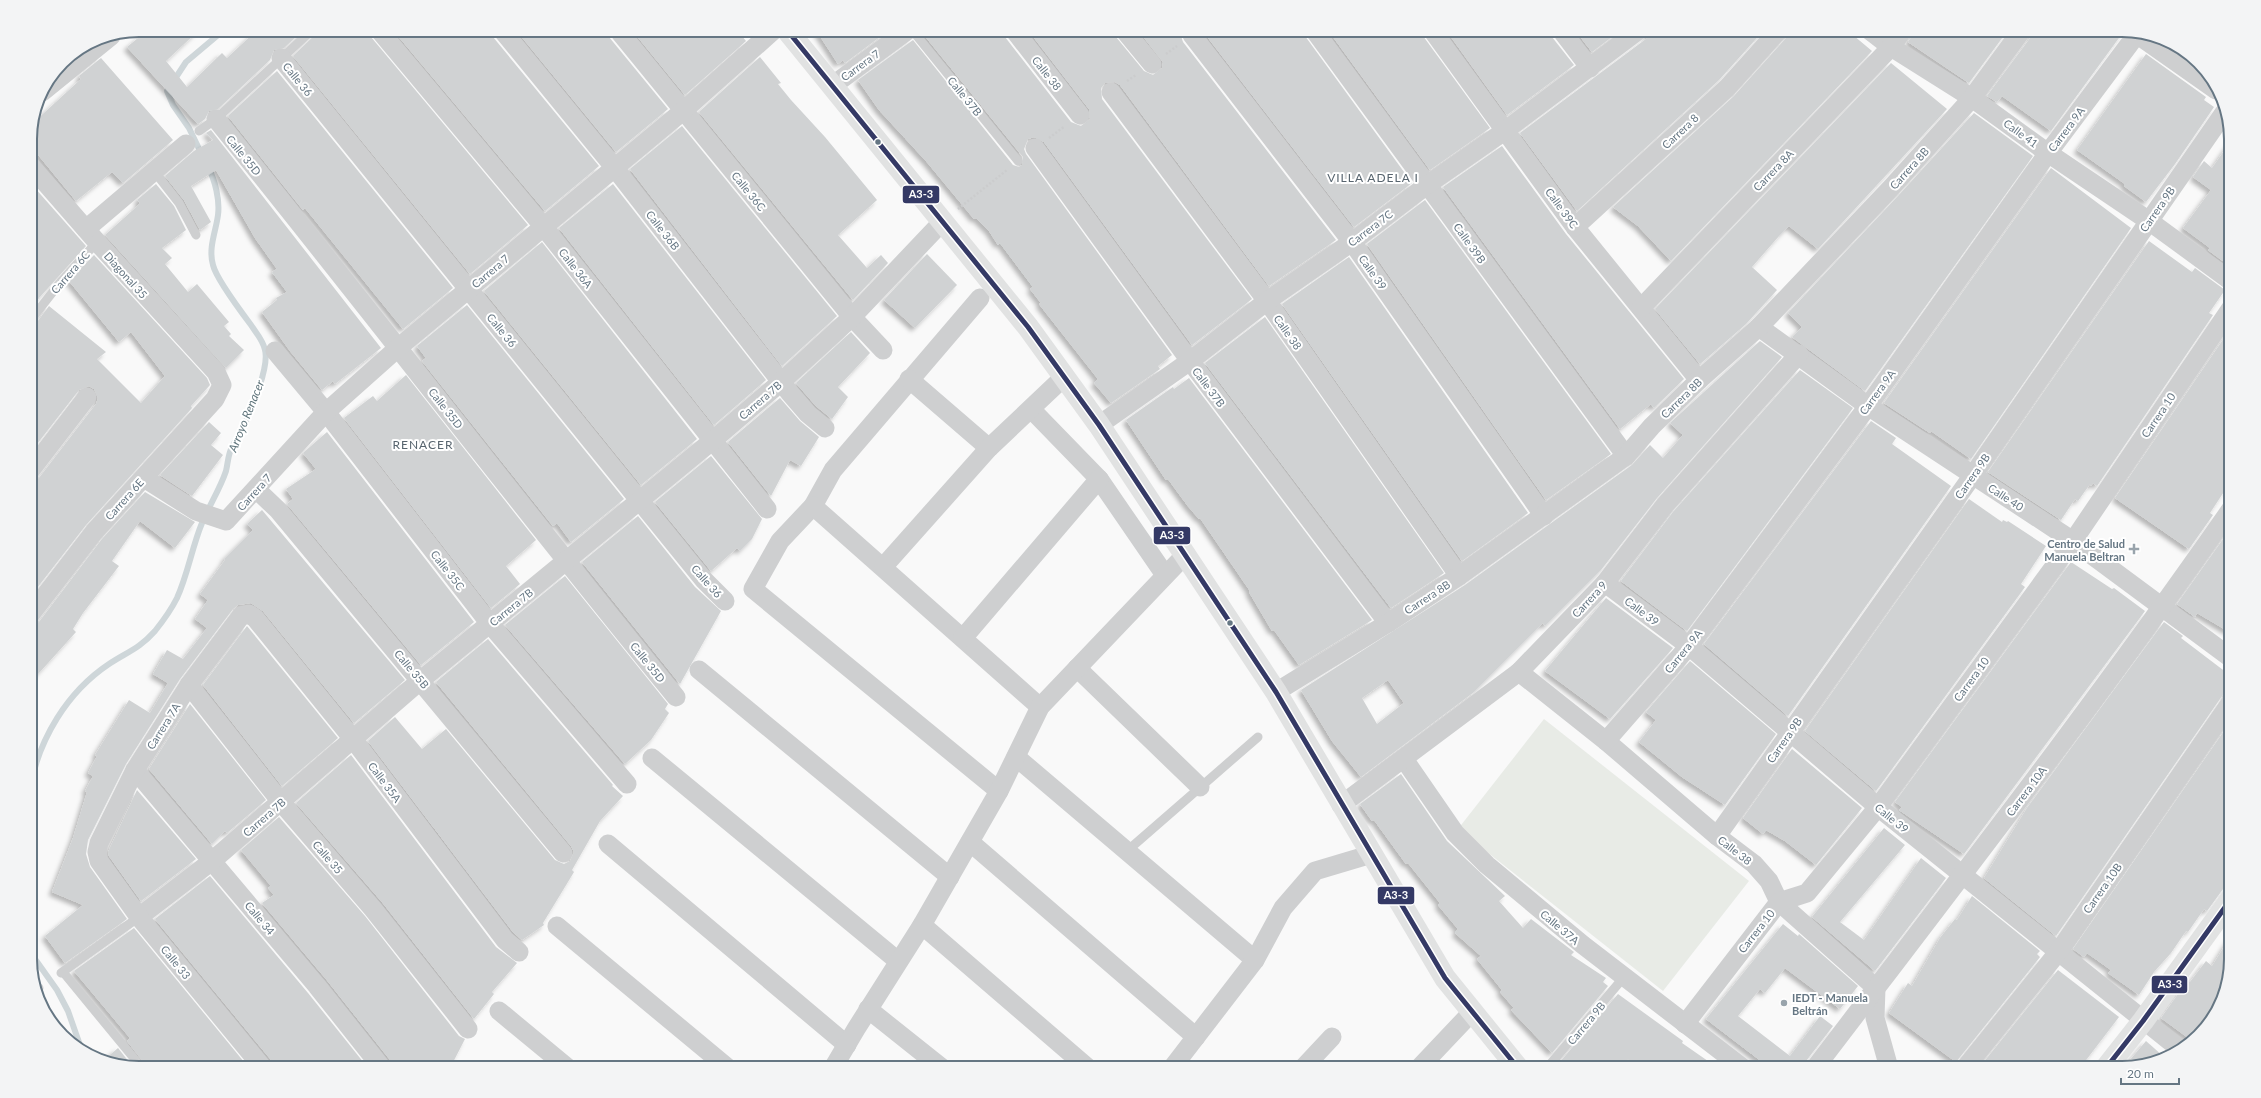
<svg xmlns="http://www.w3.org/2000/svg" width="2261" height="1098" font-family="Lato,sans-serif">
<defs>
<filter id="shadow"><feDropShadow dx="-3.5" dy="3.5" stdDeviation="2" flood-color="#0004"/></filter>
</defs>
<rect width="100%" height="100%" fill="#f9f9f9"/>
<polygon fill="#e8ebe6" points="1544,719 1749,881 1663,991 1458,829"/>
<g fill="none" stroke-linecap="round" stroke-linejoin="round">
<g stroke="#ced6d9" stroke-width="6">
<polyline points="202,155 189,128 173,105 167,91 186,62 224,30"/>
<path d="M30,788C39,739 67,692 109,664C127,652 139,649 155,631C163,621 171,610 177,598C188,574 192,547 202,523C209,506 220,489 226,471C228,463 228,454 232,447C234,442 238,439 240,435C248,416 270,369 265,350C263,340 256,333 251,325C242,313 216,278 213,265C208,248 216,231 218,215C220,200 215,180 208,167"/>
<polyline points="30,935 35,959 57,990 68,1011 81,1048"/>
</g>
</g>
<g fill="#d0d2d3" fill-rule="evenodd" filter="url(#shadow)">
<polygon points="148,30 199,30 166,61 187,87 222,53 227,58 257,30 303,30 284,48 274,50 270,60 218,109 209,111 205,119 198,124 127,47"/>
<polygon points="318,30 368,30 371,37 528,225 470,274 293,56 316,34"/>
<polygon points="393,30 491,30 493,37 599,166 545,211"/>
<polygon points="516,30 607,30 609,37 668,109 616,152"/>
<polygon points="632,30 737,30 746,41 685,95"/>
<polygon points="816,30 889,30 845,63 843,60 838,64"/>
<polygon points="920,30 1003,30 1005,37 1071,122 1081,126 1090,119 1089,109 1028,30 1113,30 1116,37 1144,71 1153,75 1162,68 1163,62 1138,30 1182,30 1181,36 1183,42 1336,240 1269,286 1120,85 1115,82 1105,83 1101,88 1102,99 1252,299 1192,345 1044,142 1034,137 1028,139 1024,149 1026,154 1172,355 1158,366 1160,369 1111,403 1094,383 1098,379 1039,304 1041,303 1030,289 1033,287 1000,243 998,245 989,231 976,218 974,219 926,161 879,110 858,80 913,40 1013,165 1019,167 1022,165 1023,157"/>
<polygon points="1202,30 1303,30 1305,36 1412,183 1354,227"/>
<polygon points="1328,30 1421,30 1423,36 1490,128 1430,170"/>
<polygon points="1446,30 1550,30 1552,37 1574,65 1507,115"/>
<polygon points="1575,30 1621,30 1592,52"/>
<polygon points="1650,30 1764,30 1719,80 1577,211 1520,133 1646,39"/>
<polygon points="1790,30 1847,30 1872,51 1671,261 1638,226 1613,207 1734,96 1787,37"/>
<polygon points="1916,30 2008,30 1969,83 1908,42"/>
<polygon points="2033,30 2124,31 2051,131 2002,96 1997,102 1987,96 2031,37"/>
<polygon points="2164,40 2170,41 2187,56"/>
<polygon points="2146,54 2206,97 2204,100 2214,107 2175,164 2146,202 2124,186 2125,184 2077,150"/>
<polygon points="760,57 781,83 778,84 791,100 825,137 877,200 838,235 867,268 881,255 888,263 853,300 699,112"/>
<polygon points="101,58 173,140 123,183 112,172 76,201 30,145 30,132 32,124 81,79 79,76"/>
<polygon points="1891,63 1947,109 1818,249 1789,226 1779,236 1752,267 1777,290 1746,324 1700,364 1655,309"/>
<polygon points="277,71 453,288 403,329 305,208 303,210 228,116"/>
<polygon points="1974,113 2033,156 1865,391 1792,337 1802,327 1788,313 1898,196"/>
<polygon points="682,126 837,316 782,366 630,169"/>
<polygon points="211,130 381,348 335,384 333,381 322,390 290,351 262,312 277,300 276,298 287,292 272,272 277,269 255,238 216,170 191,186 211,222 200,230 184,200 165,176 194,151 213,140 206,133"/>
<polygon points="2231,141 2231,267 2208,250 2210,248 2183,228 2211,190 2193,177 2204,161 2212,168"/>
<polygon points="1502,146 1566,234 1684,379 1654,408 1651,404 1620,429 1443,187"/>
<polygon points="2051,168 2131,228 1971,459 1931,431 1930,433 1884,403"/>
<polygon points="156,184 174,206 186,230 162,248 172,258 165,264 188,292 197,284 229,322 224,326 231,334 229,336 244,350 226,368 105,235 133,210 140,203 137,200"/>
<polygon points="613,184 766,380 714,425 559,228"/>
<polygon points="34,187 86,246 39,298 30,311 30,191"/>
<polygon points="1425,200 1611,454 1546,500 1367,244"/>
<polygon points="2149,241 2192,272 2195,268 2225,290 2209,313 2213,315 2097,486 2093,483 2091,486 2090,484 2078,501 2075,499 2061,520 1988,472"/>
<polygon points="542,242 697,439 641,485 484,291"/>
<polygon points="927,254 957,285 915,328 884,300"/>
<polygon points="94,255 207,378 210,385 191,406 192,408 86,525 30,597 30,482 39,478 96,404 98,398 94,389 89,386 79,390 30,453 30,327 35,325 49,306 106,352 97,359 141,403 165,376 131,332 119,342 69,281"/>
<polygon points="1349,257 1528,513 1462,561 1282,304"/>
<polygon points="467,305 624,499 571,542 557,523 553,526 422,361 426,358 417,346"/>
<polygon points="1265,317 1444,573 1391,608 1205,363"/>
<polygon points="2231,328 2231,481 2210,513 2213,515 2189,549 2115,498"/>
<polygon points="851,332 870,353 838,387 848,397 832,419 816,406 796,383"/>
<path d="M1760,341L1782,357L1657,498L1601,570L1545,626L1543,623L1474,692L1361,777L1332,741L1301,690L1465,585L1632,465L1650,445L1663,458L1683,435L1670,423ZM1388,680L1404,703L1377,724L1362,698Z"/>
<polygon points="1800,370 1853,408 1687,631 1621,581 1673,512"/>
<polygon points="406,375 536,540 506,566 520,584 491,608 344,418 373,396 377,401"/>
<polygon points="1189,378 1372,620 1299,665 1274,630 1272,631 1249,592 1250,591 1200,518 1199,519 1187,505 1168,479 1166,480 1126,420 1173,387 1174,389"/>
<polygon points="780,398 800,421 819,437 801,466 790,460 771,496 728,442"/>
<polygon points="1871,421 1896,438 1892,444 1951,486 1788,716 1704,644"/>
<polygon points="209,422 221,433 211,445 223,455 192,496 160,475"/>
<polygon points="327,432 474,622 421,665 287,504 293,499 286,489 316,469 303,453"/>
<polygon points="711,456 762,519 752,539 740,551 737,548 711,571 655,502"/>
<polygon points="145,492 195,522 175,548 140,521 112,561 119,566 83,613 73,629 76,632 30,683 30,626 39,622 102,539"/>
<polygon points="1969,499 2002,522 2003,520 2007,522 2008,521 2046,546 2021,584 2025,587 1876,791 1805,731"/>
<polygon points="262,510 405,680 354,723 263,611 251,603 238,605 233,609 180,679 126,764 88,840 86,854 90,867 127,919 65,963 45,936 83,905 52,892 73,838 87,792 85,791 93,776 88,773 97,756 95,755 129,700 150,713 168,683 153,674 167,650 183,659 207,628 195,619 208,600 200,594 225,560 224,559 253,530 247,524"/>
<polygon points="638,516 695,587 721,611 680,684 582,562"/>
<polygon points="2231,528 2231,633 2197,613 2195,617 2177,604"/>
<polygon points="2071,562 2112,589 2114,588 2145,611 1964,854 1899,810 1902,807 1895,802"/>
<polygon points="565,576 668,704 665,709 669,713 651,740 625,764 505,625"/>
<polygon points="1606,598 1673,648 1610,719 1545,671"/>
<polygon points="2164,622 2183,636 2181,638 2231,676 2231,691 2222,696 2056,936 1984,878 2027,808"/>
<polygon points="247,626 338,738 282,786 203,685"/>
<polygon points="488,639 613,785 612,786 623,796 600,821 572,870 574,872 543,923 544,925 522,940 513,932 368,741 395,717 422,749 446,729 555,860 564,864 570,861 574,852 571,846 436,682"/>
<polygon points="1690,661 1776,734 1725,805 1682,777 1639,742 1656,720 1646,712"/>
<polygon points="190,704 266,800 227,833 225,831 212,844 149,769"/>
<polygon points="2231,721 2231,878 2207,911 2204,909 2188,932 2186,931 2171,953 2154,972 2139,995 2108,973 2111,970 2087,953 2084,957 2073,949"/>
<polygon points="1792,749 1862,808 1816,865 1785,841 1766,830 1763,834 1743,818"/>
<polygon points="351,755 496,947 517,963 492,992 494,994 474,1019 382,902 296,803"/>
<polygon points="1401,774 1447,841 1505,896 1499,901 1523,928 1531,919 1574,952 1571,955 1606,978 1603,982 1608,986 1552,1053 1511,1010 1514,1008 1500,992 1502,990 1477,959 1481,956 1455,933 1458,929 1438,905 1440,903 1408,863 1406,864 1374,820 1372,821 1360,804"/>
<polygon points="137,790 196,859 141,901 109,856 108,852"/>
<polygon points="279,817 365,916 459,1036 465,1039 450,1068 441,1062 433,1068 393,1068 391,1061 326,979 262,903 274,895 268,888 271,886 241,850"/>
<polygon points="1884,828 1905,845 1840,922 1864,940 1921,858 1946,878 1875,971 1812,917"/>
<polygon points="210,876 308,993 368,1068 274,1068 272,1061 155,919"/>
<polygon points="1972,896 2040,951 2037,954 2040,957 1956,1062 1889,1013 1908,983 1912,986 1940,938 1955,919 1957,920"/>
<polygon points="1783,924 1798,936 1799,934 1858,986 1840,1009 1785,968 1765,993 1760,989 1738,1016 1790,1056 1820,1016 1833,1026 1806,1061 1804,1068 1770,1068 1706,1019"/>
<polygon points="134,928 249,1068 148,1068 127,1041 130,1038 74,971"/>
<polygon points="2231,936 2231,959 2220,1007 2191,1040 2161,1018 2188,980 2190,982 2206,961 2212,966"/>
<polygon points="2058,970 2119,1017 2080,1068 1979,1068"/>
<polygon points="1618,994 1683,1041 1682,1043 1718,1068 1641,1068 1628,1059 1620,1068 1567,1068 1560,1062"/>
<polygon points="2146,1041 2163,1056 2124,1067"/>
<polygon points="118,1048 133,1067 104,1060"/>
</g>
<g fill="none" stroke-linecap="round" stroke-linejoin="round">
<g stroke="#cbcccd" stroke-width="2.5" stroke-dasharray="2 2" stroke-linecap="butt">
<polyline points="1166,54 1177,46"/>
<polyline points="1127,81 1136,75"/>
<polyline points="1049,138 1065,126"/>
<polyline points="958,209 1007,170"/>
</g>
<g stroke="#cecfd0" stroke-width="9">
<polyline points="912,30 1018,161"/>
<polyline points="199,131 216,119 312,30"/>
<polyline points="154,171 179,203 196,235"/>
<polyline points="30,321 59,284 97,242"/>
<polyline points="1127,851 1258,737"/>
<polyline points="63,972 142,1068"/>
<polyline points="61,973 139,917"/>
<polyline points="38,989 39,988"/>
<polyline points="1547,1068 1624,977"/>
</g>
<g stroke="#cecfd0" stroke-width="19">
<polyline points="379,30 543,226 767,509"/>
<polyline points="502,30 614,167 789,392 808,414 825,428"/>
<polyline points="618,30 852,317 883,350"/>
<polyline points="1014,30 1080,115"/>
<polyline points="1124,30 1152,64"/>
<polyline points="1314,30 1626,456"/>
<polyline points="1432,30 1575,227 1699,380"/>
<polyline points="1561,30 1590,68"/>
<polyline points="1869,30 1891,47 1972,98 2048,153 2149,221 2231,281"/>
<polyline points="2135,33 2216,90"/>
<polyline points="1192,35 1352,242 1544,516"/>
<polyline points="281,58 704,580 725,601"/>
<polyline points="832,86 908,30"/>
<polyline points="42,92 111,36"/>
<polyline points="1111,92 1267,301 1459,576"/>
<path d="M216,119C371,311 520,506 676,697"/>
<polyline points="1035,148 1190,361 1388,623"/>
<polyline points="30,165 97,242 216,372 222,385 215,399 94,532 30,615"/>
<polyline points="1575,227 1727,88 1779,30"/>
<polyline points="86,229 186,144"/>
<polyline points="980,298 833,470 813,506 780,541 753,589 999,791"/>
<polyline points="1641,308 1891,47 1903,30"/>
<polyline points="1759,327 1868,406 2073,541 2231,658"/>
<polyline points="275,351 326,412 490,624 627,784"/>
<polyline points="909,379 989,448"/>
<polyline points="1031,409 1099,479 1165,575"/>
<polyline points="1099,425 1190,361 1267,301 1352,242 1427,185 1506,130 1639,30"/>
<polyline points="30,471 87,397"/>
<polyline points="144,478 196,511 226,521 326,412 399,347 683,111 774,30"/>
<polyline points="256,489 278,510 563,853"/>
<polyline points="813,506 1040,707"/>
<polyline points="884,566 989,448 1064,377"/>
<polyline points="1605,583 1689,646 1878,807 2181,1050"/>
<polyline points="963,638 1099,479"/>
<polyline points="1077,668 1200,787"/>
<polyline points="699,670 950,877"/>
<polyline points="1519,672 1606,741 1717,836 1754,864 1769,881 1779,902 1876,988 1875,1018 1889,1068"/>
<polyline points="189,685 281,802 373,909 468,1029"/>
<polyline points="1276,692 1388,623 1459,576 1626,456 1652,426 1699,380 1759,327 1890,189 1972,98 2022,30"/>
<polyline points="1606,741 1689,646 1868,406 2048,153 2137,34"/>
<polyline points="1016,757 1255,960"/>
<polyline points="652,758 898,961"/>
<polyline points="1404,759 1455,833 1487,865 1583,945 1743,1068"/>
<polyline points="135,770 317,986 382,1068"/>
<polyline points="1341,805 1519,672 1605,583 1665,505 1799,354"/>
<polyline points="1717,836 1973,475 2224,113"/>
<polyline points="970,842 1196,1037"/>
<polyline points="608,844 847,1045"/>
<polyline points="139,917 212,861 421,680 712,441 781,382 852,317 943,221"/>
<polyline points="922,925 1088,1068"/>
<polyline points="557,926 728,1068"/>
<polyline points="868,1009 942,1068"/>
<polyline points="499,1011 568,1068"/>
<polyline points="1685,1024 1779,902 1807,893 1878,807 2073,541 2231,308"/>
<polyline points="263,1068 139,917 99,861 97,852 99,843 135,770 189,685 241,616 249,614 255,618 353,739 505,940 519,952"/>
<polyline points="833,1068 856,1029 922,925 999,791 1040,707 1186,554"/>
<polyline points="1172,1068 1255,960 1283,908 1315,871 1372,854"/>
<polyline points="1303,1068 1332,1037"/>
<polyline points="1419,1068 1472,1012"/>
<path d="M1815,1068C1956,883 2098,700 2231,509"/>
<polyline points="1965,1068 2059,951 2231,702"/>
</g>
<g stroke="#e1e2e2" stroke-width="22">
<polyline points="787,30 1028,327 1099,425 1276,692 1445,978 1518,1068"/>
<polyline points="2106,1068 2143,1021 2231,899"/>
</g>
<g stroke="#fff" stroke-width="8">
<g id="bus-1">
<polyline points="787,30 1028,327 1099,425 1276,692 1445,978 1518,1068"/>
<polyline points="2106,1068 2143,1021 2231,899"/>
</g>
</g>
<use href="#bus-1" stroke="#343965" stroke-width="5"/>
</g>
<g fill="#657683" stroke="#fff" stroke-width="1.5">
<circle cx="878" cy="142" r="3.5"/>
<circle cx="1230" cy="623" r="3.5"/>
</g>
<g fill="#99a4ac" stroke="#fff" stroke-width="1.5">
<path d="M2132 543h4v4h4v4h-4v4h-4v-4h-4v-4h4z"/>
<circle cx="1784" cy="1003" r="4"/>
</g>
<g text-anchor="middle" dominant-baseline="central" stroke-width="4" stroke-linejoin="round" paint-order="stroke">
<g font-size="11" fill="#657683" stroke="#fff">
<text transform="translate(860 65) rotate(-36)">Carrera 7</text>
<text transform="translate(1047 73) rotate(52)">Calle 38</text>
<text transform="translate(298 79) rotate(51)">Calle 36</text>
<text transform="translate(965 96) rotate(51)">Calle 37B</text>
<text transform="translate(2066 129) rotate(-53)">Carrera 9A</text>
<text transform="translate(1680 131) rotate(-43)">Carrera 8</text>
<text transform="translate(2021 133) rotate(36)">Calle 41</text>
<text transform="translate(244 155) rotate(51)">Calle 35D</text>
<text transform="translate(1909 168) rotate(-48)">Carrera 8B</text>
<text transform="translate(1773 170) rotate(-46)">Carrera 8A</text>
<text transform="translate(749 191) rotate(51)">Calle 36C</text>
<text transform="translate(1562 208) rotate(54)">Calle 39C</text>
<text transform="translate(2157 209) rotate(-55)">Carrera 9B</text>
<text transform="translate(1370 228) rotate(-37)">Carrera 7C</text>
<text transform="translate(663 230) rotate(52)">Calle 36B</text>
<text transform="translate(1470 243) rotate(54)">Calle 39B</text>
<text transform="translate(576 268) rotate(52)">Calle 36A</text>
<text transform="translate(490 271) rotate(-40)">Carrera 7</text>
<text transform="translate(70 272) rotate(-49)">Carrera 6C</text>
<text transform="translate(1373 272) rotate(55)">Calle 39</text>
<text transform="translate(126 275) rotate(48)">Diagonal 35</text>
<text transform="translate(502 330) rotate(51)">Calle 36</text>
<text transform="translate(1288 332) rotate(55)">Calle 38</text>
<text transform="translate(1209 387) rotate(53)">Calle 37B</text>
<text transform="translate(1877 392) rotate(-54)">Carrera 9A</text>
<text transform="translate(1681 398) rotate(-44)">Carrera 8B</text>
<text transform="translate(760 400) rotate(-41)">Carrera 7B</text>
<text transform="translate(446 408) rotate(52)">Calle 35D</text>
<text transform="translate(2158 415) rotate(-56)">Carrera 10</text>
<text transform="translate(1972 476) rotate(-55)">Carrera 9B</text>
<text transform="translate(254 492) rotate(-48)">Carrera 7</text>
<text transform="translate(2006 497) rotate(33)">Calle 40</text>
<text transform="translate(124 499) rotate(-48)">Carrera 6E</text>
<text transform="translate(448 570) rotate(52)">Calle 35C</text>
<text transform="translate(707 581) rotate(48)">Calle 36</text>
<text transform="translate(1427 597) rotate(-33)">Carrera 8B</text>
<text transform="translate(1589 599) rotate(-47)">Carrera 9</text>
<text transform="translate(511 607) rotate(-39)">Carrera 7B</text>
<text transform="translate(1642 611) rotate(37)">Calle 39</text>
<text transform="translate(1683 651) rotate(-51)">Carrera 9A</text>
<text transform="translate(648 662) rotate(51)">Calle 35D</text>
<text transform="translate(412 669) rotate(50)">Calle 35B</text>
<text transform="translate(1971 679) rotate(-54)">Carrera 10</text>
<text transform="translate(163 726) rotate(-58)">Carrera 7A</text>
<text transform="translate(1784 740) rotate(-55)">Carrera 9B</text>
<text transform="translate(385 782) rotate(53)">Calle 35A</text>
<text transform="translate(2026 791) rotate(-53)">Carrera 10A</text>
<text transform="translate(264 817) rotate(-41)">Carrera 7B</text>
<text transform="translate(1892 818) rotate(39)">Calle 39</text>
<text transform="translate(1735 850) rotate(38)">Calle 38</text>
<text transform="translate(328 857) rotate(49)">Calle 35</text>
<text transform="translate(2102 888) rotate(-55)">Carrera 10B</text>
<text transform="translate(260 918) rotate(50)">Calle 34</text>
<text transform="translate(1560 927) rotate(40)">Calle 37A</text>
<text transform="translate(1756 931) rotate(-52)">Carrera 10</text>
<text transform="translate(176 962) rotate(51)">Calle 33</text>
<text transform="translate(1586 1023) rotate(-50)">Carrera 9B</text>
</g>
<g font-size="11" font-weight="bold" fill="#657683" stroke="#fff" text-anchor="end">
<text x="2125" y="543">Centro de Salud<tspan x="2125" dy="13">Manuela Beltran</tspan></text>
<text x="1792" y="997" text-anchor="start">IEDT - Manuela<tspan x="1792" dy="13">Beltrán</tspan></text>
</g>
<g font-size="12" letter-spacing="1" fill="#57646e" stroke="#fff">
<text x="1373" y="177">VILLA ADELA I</text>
<text x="423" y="444">RENACER</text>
</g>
<g font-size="12" font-style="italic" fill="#60757c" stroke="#fff">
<text transform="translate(246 416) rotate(-68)">Arroyo Renacer</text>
</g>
</g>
<path d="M0 0H2261V1098H0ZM139 37H2122A102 102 0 0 1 2224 139V959A102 102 0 0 1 2122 1061H139A102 102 0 0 1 37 959V139A102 102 0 0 1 139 37Z" fill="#f3f4f5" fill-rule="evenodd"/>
<path fill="none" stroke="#657683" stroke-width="2" d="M139 37H2122A102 102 0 0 1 2224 139V959A102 102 0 0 1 2122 1061H139A102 102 0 0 1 37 959V139A102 102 0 0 1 139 37Z"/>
<g stroke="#fff" stroke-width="1.5">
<rect x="902" y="185" width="38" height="19" rx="4" fill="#343965"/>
<rect x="1153" y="526" width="38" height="19" rx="4" fill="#343965"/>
<rect x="1377" y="886" width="38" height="19" rx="4" fill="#343965"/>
<rect x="2151" y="975" width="37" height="19" rx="4" fill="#343965"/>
</g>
<g font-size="11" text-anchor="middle" font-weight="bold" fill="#fff">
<text x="921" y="198">A3-3</text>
<text x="1172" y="539">A3-3</text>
<text x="1396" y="899">A3-3</text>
<text x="2170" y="988">A3-3</text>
</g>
<path d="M2121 1078v6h58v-6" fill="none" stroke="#657683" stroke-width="2"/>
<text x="2127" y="1078" font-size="12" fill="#657683" stroke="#ffffff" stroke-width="3" paint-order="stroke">20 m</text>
</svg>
